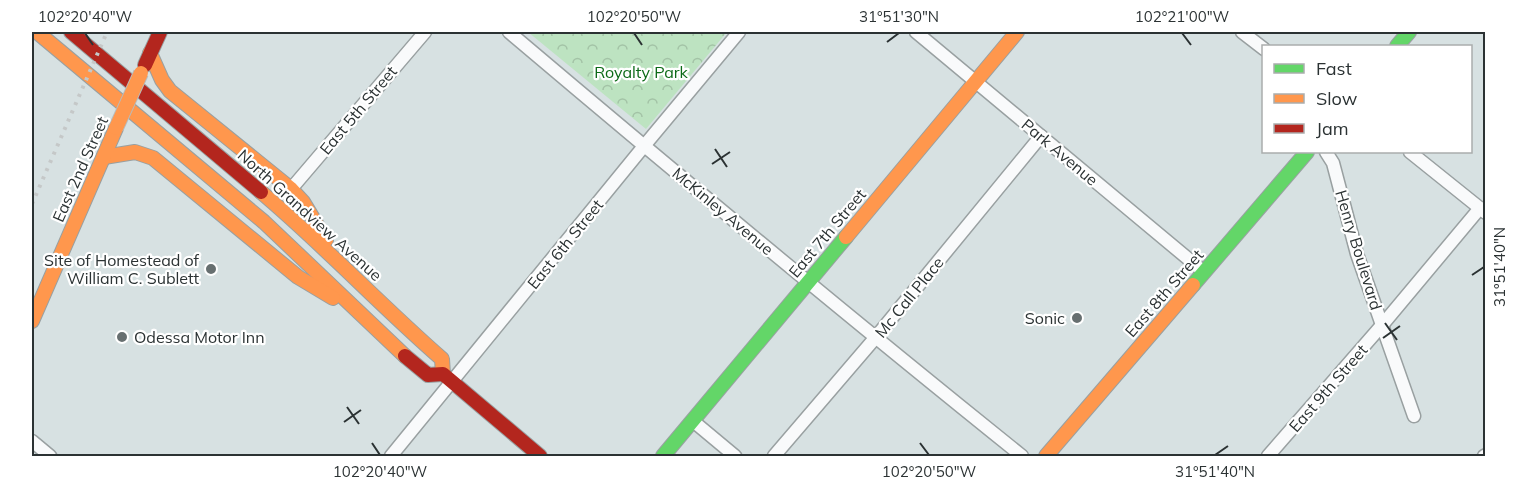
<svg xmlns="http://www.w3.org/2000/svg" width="1517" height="488" font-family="Mulish,sans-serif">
<defs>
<pattern id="park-crowns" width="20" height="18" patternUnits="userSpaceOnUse" patternTransform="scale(1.5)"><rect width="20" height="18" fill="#bde3c1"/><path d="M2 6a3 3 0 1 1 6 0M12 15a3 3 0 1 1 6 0" fill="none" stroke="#a3c3a6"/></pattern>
</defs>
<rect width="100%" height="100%" fill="#d7e1e2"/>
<polygon fill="url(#park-crowns)" points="528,32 727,32 646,129"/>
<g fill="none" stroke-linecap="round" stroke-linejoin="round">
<g stroke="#99a0a1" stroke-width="15">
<g id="street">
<path d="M509,32C678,175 849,317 1022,456"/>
<polyline points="916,32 1204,272"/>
<polyline points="1242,32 1264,49"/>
<polyline points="1326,152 1333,163 1357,254 1414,416"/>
<polyline points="1410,152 1486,213"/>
<polyline points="291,189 425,32"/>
<polyline points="693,421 735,456"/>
<polyline points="32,441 50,456"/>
<polyline points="391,456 644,146 739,32"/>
<polyline points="774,456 876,337 1041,136"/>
<polyline points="1268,456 1383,324 1480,208"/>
<polyline points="1484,456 1486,455"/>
</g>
</g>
<g stroke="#99a0a1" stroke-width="16">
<g id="fast">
<polyline points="1397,46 1409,32"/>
<polyline points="1193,285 1307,152"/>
<polyline points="663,456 846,237"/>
</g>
</g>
<g stroke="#99a0a1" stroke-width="16">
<g id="slow">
<polyline points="37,32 264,222 405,356"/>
<polyline points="150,53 162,80 170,91 291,189 303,202 326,240"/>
<polyline points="104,157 135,152 153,158 298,277 333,298"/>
<path d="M261,192C324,245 380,305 442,359L443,374"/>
<polyline points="846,237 1017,32"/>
<polyline points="32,321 116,128"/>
<polyline points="1046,456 1193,285"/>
</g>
</g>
<g stroke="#99a0a1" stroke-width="16">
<g id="jam">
<polyline points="71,32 261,192"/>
<polyline points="145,65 160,32"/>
<polyline points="405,356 428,375 443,374 540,456"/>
</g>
</g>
<use href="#street" stroke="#f9fafb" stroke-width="12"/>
<use href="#fast" stroke="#63d668" stroke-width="14"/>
<use href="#slow" stroke="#ff974d" stroke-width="14"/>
<use href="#jam" stroke="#b3261e" stroke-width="14"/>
<polyline stroke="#c5c8c8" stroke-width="4" stroke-dasharray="3 6" stroke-linecap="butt" points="32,204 107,32"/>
<g stroke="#b7bcbd" stroke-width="16" stroke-linecap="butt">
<polyline id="slow-bridge" points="116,128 141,73"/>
</g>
<use href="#slow-bridge" stroke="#ff974d" stroke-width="14"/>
</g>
<path fill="none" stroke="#2b3233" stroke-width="2" d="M85,33L93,45M634,33L642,45M1182,33L1191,45M887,42L899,33M715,149L727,167M712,164L730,152M1472,275L1484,267M1385,323L1397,340M1383,338L1400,326M347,407L359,424M344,422L361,410M372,443L380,455M920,443L929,455M1215,455L1228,446"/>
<g fill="#676f70" stroke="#fff" stroke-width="2">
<circle cx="211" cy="269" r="6"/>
<circle cx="1077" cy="318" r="6"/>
<circle cx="122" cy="337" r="6"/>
</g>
<g text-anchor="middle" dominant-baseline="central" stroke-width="4.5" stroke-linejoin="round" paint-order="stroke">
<g font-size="16" fill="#0c6a17" stroke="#fff">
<text x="641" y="72">Royalty Park</text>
</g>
<g font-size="16" fill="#2b3233" stroke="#fff">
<text transform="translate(358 110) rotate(-50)">East 5th Street</text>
<text transform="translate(1060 152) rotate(40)">Park Avenue</text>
<text transform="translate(80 169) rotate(-66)">East 2nd Street</text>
<text transform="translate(723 211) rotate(40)">McKinley Avenue</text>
<text transform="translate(310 215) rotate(42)">North Grandview Avenue</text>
<text transform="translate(827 233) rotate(-50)">East 7th Street</text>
<text transform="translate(565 244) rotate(-51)">East 6th Street</text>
<text transform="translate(1359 250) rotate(73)">Henry Boulevard</text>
<text transform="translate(1164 293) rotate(-49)">East 8th Street</text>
<text transform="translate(909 297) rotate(-51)">Mc Call Place</text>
<text transform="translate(1328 388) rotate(-49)">East 9th Street</text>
</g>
<g font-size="16" fill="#2b3233" stroke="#fff" text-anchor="end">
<text x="199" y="260">Site of Homestead of<tspan x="199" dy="18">William C. Sublett</tspan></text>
<text x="1065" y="318">Sonic</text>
<text x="134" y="337" text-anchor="start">Odessa Motor Inn</text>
</g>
</g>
<rect width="1517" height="488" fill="none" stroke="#ffffff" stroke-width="66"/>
<rect x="1262" y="45" width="210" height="108" fill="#ffffff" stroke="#aaadad" stroke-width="1.5"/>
<rect x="1274" y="64" width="30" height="9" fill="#63d668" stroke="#aaadad" stroke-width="1.5"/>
<text x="1316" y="75" font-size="18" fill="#2b3233">Fast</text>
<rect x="1274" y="94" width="30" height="9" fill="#ff974d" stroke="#aaadad" stroke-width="1.5"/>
<text x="1316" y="105" font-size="18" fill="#2b3233">Slow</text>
<rect x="1274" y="124" width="30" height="9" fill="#b3261e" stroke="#aaadad" stroke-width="1.5"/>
<text x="1316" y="135" font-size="18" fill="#2b3233">Jam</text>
<rect x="33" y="33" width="1451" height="422" fill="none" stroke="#2b3233" stroke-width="2"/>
<g font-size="15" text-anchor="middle" fill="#2b3233">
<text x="85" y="22">102°20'40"W</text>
<text x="634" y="22">102°20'50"W</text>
<text x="899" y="22">31°51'30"N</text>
<text x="1182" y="22">102°21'00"W</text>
<text transform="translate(1500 267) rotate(-90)" y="5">31°51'40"N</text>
<text x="380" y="477">102°20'40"W</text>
<text x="929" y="477">102°20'50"W</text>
<text x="1215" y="477">31°51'40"N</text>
</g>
</svg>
